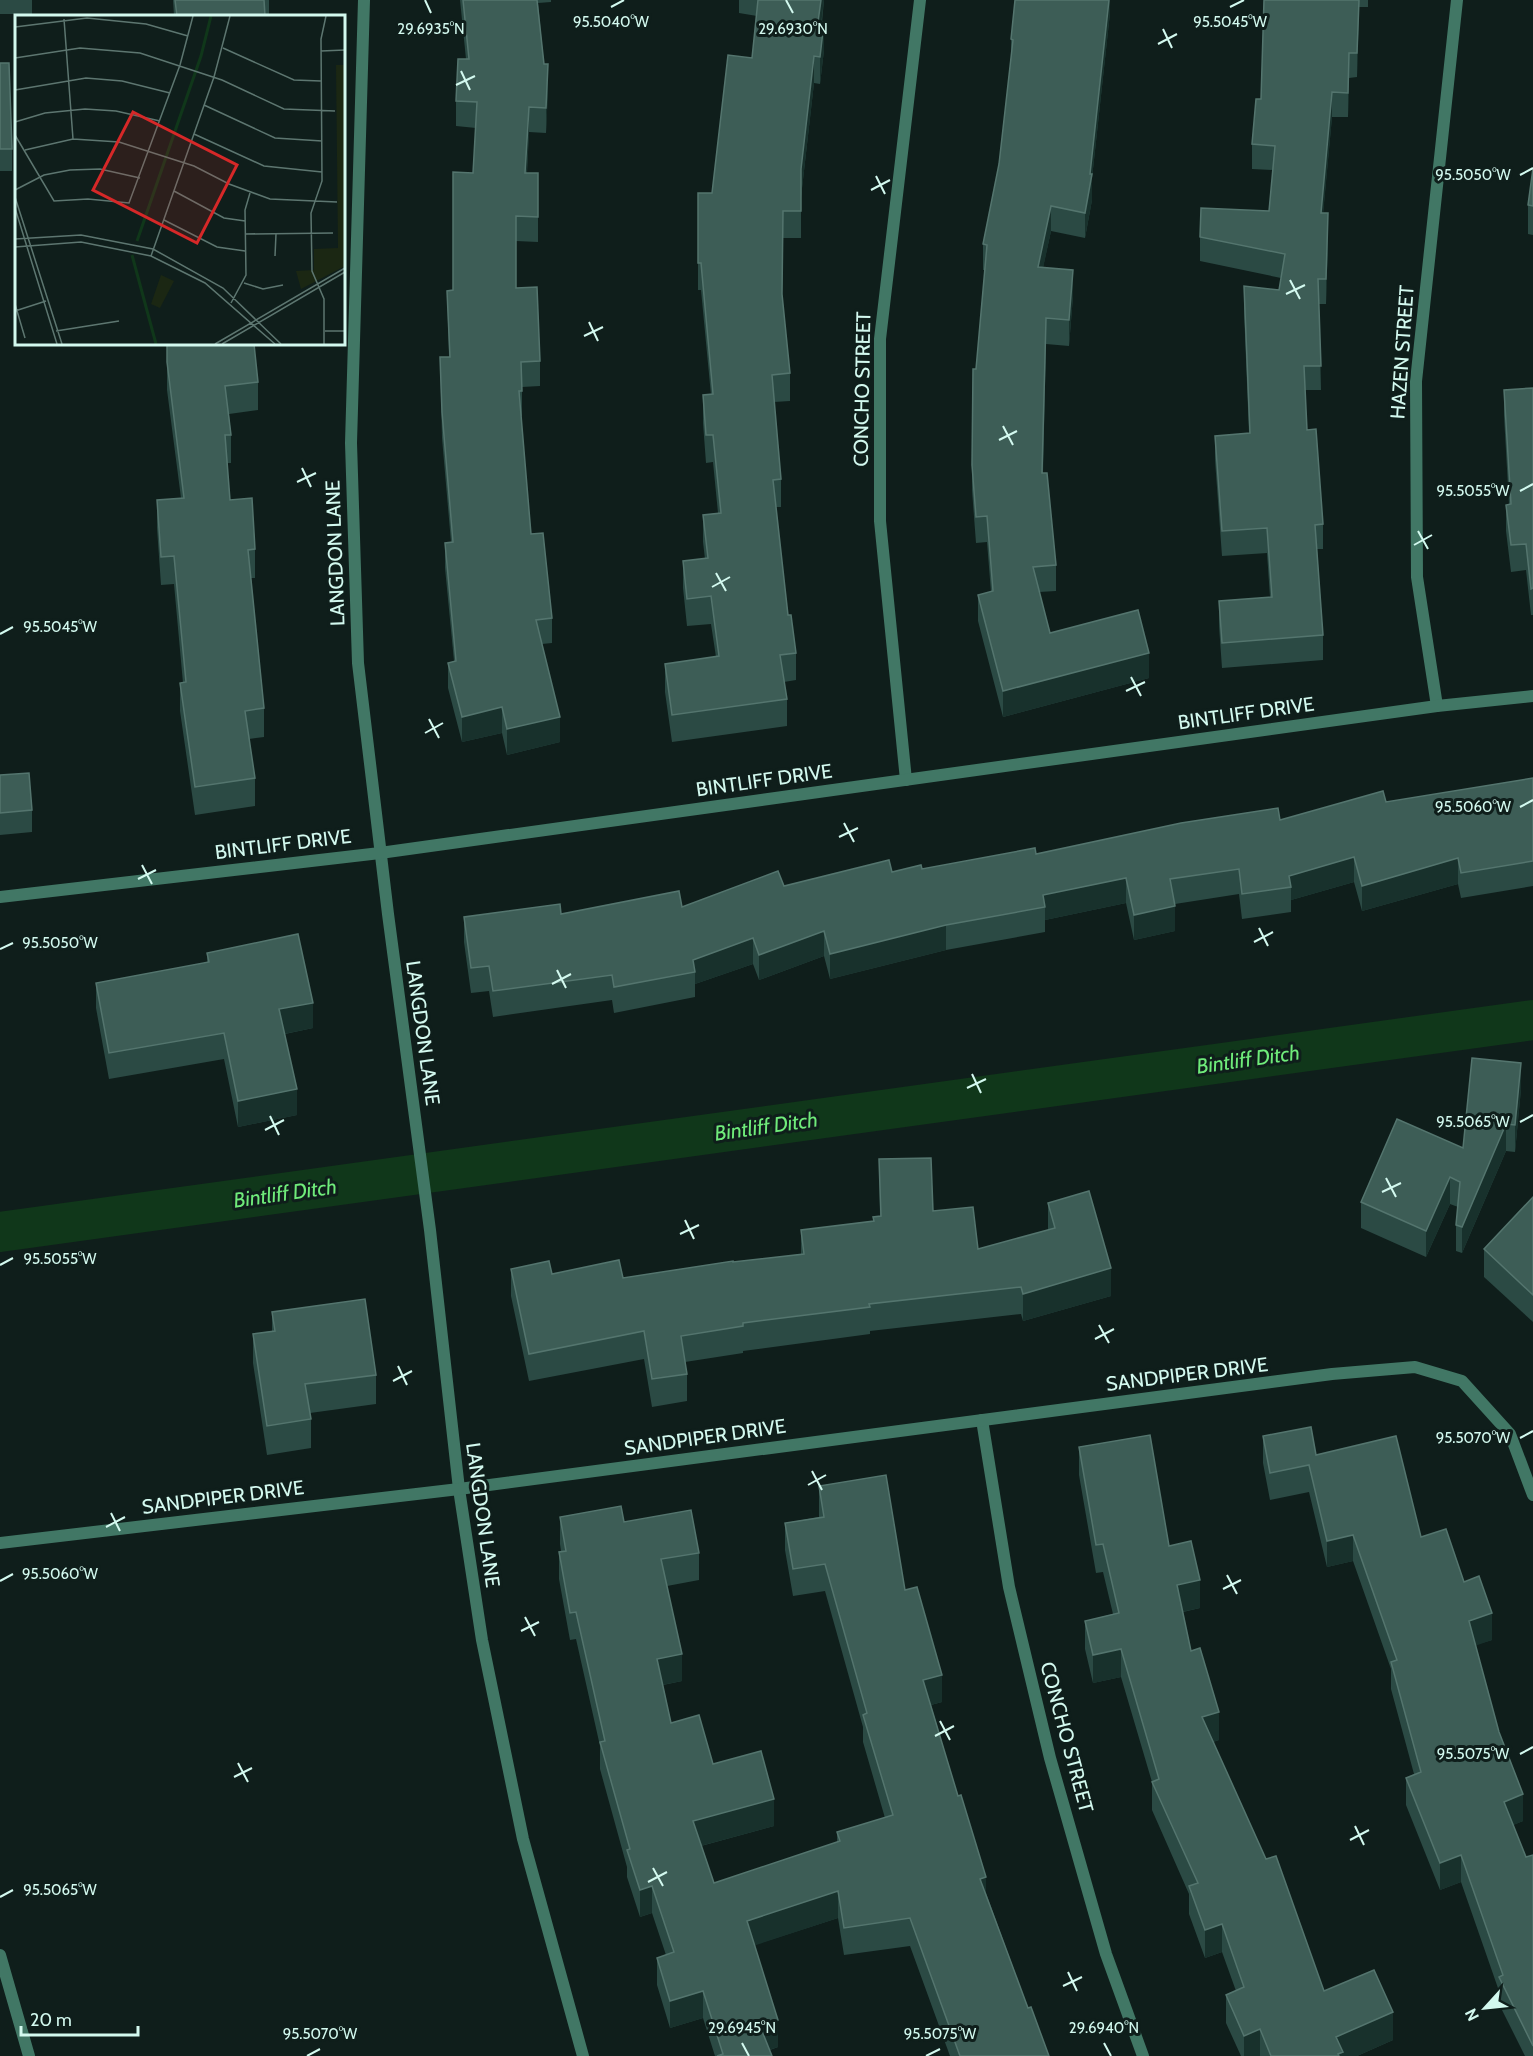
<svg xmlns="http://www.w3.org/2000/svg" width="1533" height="2056" font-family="Cabin,sans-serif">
<rect width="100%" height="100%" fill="#0f1e1b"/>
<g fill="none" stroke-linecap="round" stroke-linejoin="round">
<polyline stroke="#10371a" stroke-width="40" points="0,1232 1533,1020"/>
<g stroke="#417765" stroke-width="12">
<polyline points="364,0 351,443 358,663 388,914 430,1230 459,1489 482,1640 523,1839 583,2056"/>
<polyline points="1437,706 1417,577 1416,381 1457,0"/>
<polyline points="906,780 880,521 880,339 920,0"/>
<polyline points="982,1420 1009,1587 1050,1758 1106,1954 1143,2056"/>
<polyline points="0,1543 459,1489 1332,1374 1415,1367 1462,1381 1510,1434 1533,1495"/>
<polyline points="0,1955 29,2056"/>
</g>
<polyline stroke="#417765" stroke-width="12" points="0,897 380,853 1437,706 1533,696"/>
</g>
<g fill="#2b4a44">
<rect x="0" y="0" width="32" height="14"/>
<polygon points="173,0 269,0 269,16 174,16"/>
<polygon points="460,0 551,0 551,2 538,3 544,64 548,90 546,133 529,132 527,173 538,173 538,242 516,241 516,288 540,361 540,386 522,387 522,416 521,416 531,534 552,618 552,643 542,644 560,742 507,755 502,733 462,742 448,688 448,663 454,661 445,568 445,543 451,542 442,438 440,357 449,357 447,291 453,290 473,173 476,128 456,126 456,101 466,59"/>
<polygon points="739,0 824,0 822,22 824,50 820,84 814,83 801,197 801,238 783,238 782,298 790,373 790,401 774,402 781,479 781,507 776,507 788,615 796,653 796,680 784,682 787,699 787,726 672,742 665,692 665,664 716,657 711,624 687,626 683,588 683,561 705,559 703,542 703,515 718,513 713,462 706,463 703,423 703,395 711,395 701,290 698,290 698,193 712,193 752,58 757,16 739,13"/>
<polygon points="1110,0 1110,13 1092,178 1092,200 1085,238 1051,231 1043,267 1073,296 1069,346 1046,344 1043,473 1056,565 1056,591 1039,592 1050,633 1149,678 1003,717 978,621 978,595 991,592 987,542 976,543 972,490 972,465 976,369 985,270 983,270 983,244 999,164 1011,58 1011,39"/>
<polygon points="1264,0 1368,0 1368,7 1359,7 1357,77 1349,78 1348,117 1332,117 1323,213 1328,238 1326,304 1319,304 1321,390 1305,390 1307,430 1323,524 1323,549 1317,549 1323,635 1323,660 1222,668 1219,626 1219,601 1270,597 1267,553 1222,556 1215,460 1215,436 1249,433 1244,311 1244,286 1279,290 1281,278 1200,261 1200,237 1269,211 1273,170 1252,169 1252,144 1261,99"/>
<polygon points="0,63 12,149 12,171 0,171"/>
<polygon points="1533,168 1533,235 1528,234 1528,205"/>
<polygon points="167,344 258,382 258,410 229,414 231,435 231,463 227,463 230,500 255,549 255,578 251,578 264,708 264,737 249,739 255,778 255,806 195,815 180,711 180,683 183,683 174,584 161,585 157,528 157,500 181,498 167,390"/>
<polygon points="1533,388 1533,615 1531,615 1526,570 1511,572 1506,531 1506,505 1509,504 1504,416 1504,390"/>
<polygon points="0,775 32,810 32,832 0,835"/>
<polygon points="1533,778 1533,886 1461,898 1458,884 1362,911 1354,882 1291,900 1291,912 1242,919 1239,894 1175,904 1175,931 1134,940 1126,903 1045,920 1045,932 946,950 830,979 824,956 759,980 753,964 695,984 695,997 614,1013 612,1000 493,1017 489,991 471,993 464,942 464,917 561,914 682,907 784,886 1036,854 1280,820"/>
<polygon points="207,953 313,1028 285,1034 297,1115 238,1127 224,1059 109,1079 96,1008 96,983 207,963"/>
<polygon points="1521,1089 1515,1152 1506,1151 1462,1253 1456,1251 1456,1225 1458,1207 1450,1204 1426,1257 1361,1228 1361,1202 1463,1148"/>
<polygon points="879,1159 933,1211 978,1249 1048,1230 1048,1203 1111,1296 1023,1321 1021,1314 870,1331 870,1334 743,1351 743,1353 685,1362 687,1374 687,1401 652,1407 644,1359 529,1381 511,1296 511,1269 552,1274 623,1278 801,1254 801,1230 873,1221 880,1217"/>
<polygon points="1533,1197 1533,1322 1484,1277 1484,1249"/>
<polygon points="272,1312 376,1375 376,1404 310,1413 311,1419 311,1448 267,1455 253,1363 253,1334 272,1331"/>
<polygon points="1263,1436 1316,1455 1421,1537 1464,1582 1492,1640 1475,1645 1523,1821 1513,1825 1526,1857 1533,1855 1533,2056 1525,2056 1499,2004 1499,1991 1461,1882 1440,1890 1406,1805 1406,1778 1414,1774 1391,1689 1391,1669 1353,1561 1327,1567 1309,1492 1270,1500 1263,1463"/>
<polygon points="1079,1447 1169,1546 1200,1608 1183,1612 1191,1651 1219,1740 1213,1742 1324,1991 1393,2040 1357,2056 1241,2056 1226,2023 1226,1995 1236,1991 1222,1952 1205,1958 1189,1914 1189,1894 1152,1810 1152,1782 1121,1677 1093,1683 1085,1649 1085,1621 1113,1614 1103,1572 1096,1573 1079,1475"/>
<polygon points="819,1486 905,1590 942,1702 931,1705 986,1893 1028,2008 1049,2056 950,2056 910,1946 844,1955 838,1918 754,1945 778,2047 770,2050 772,2056 715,2056 703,2018 670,2028 657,1985 657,1958 666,1955 652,1913 640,1917 627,1877 627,1867 600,1769 600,1746 576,1639 570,1640 559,1579 559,1552 561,1551 560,1544 560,1517 624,1522 699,1553 699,1580 667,1586 682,1681 663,1685 671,1723 774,1826 701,1846 714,1883 837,1842 837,1832 885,1818 863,1742 863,1727 825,1591 793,1596 785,1550 785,1523 819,1517"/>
</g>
<g fill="#18312c">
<polygon points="821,0 824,0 818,49 818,22"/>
<polygon points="1109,0 1110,0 1110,13 1092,178 1092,200 1085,238 1085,213 1090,174"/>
<polygon points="1359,0 1357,77 1357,53"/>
<polygon points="824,22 824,50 820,84 820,57"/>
<polygon points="1349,53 1349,78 1348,117 1348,93"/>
<polygon points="814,56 814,83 801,197 801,238 801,169"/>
<polygon points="548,64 548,90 546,133 546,108"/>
<polygon points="1332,92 1332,117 1321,238 1321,213"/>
<polygon points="529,107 529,132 525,198 525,173"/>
<polygon points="1051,206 1051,231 1038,292 1038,267"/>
<polygon points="1328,213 1328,238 1326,304 1326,279"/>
<polygon points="1073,270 1073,296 1069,346 1069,320"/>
<polygon points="1149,653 1149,678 1003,717 1003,691"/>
<polygon points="502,707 502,733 462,742 462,717"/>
<polygon points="560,717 560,742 507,755 507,729"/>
<polygon points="1354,857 1354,882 1291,900 1291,887 1289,876"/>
<polygon points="1458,858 1458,884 1362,911 1362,886"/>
<polygon points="1126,878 1126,903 1045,920 1045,907 1043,895"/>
<polygon points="1175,906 1175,931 1134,940 1134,915"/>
<polygon points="946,925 946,950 830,979 830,954"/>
<polygon points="824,931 824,956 759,980 759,955"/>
<polygon points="753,938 753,964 695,984 695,972 693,960"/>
<polygon points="313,1003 313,1028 279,1035 279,1009"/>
<polygon points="1521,1063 1521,1089 1515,1152 1515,1125"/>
<polygon points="297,1089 297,1115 238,1127 238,1101"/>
<polygon points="1506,1124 1506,1151 1462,1253 1462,1227"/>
<polygon points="1450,1177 1450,1204 1426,1257 1426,1231"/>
<polygon points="1111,1268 1111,1296 1023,1321 1023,1294"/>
<polygon points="1353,1535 1353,1561 1327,1567 1327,1541"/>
<polygon points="1200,1580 1200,1608 1177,1613 1177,1585"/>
<polygon points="1492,1613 1492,1640 1469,1648 1469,1621"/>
<polygon points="1121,1649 1121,1677 1093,1683 1093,1655"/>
<polygon points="682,1654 682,1681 657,1686 657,1659"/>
<polygon points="942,1675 942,1702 923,1707 923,1680"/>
<polygon points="1219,1712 1219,1740 1202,1745 1202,1717"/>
<polygon points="1523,1794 1523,1821 1504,1829 1504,1802"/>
<polygon points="774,1799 774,1826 693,1848 693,1821"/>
<polygon points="1461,1855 1461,1882 1440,1890 1440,1863"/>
<polygon points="986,1877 986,1905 980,1879"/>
<polygon points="652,1886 652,1913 640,1917 640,1890"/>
<polygon points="838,1891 838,1918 747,1948 747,1921"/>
<polygon points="1222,1924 1222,1952 1205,1958 1205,1930"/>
<polygon points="703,1991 703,2018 670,2028 670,2001"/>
<polygon points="1393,2012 1393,2040 1357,2056 1336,2056 1336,2037"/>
<polygon points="778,2020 778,2047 760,2053 760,2026"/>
<polygon points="1260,2029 1260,2056 1244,2056 1244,2036"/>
</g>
<g fill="#3d5d56" stroke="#54756e" stroke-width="1.5">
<polygon points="175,0 264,0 265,16 177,16"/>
<polygon points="463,0 537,0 544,64 548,64 546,108 529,107 525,173 538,173 538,217 516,216 516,288 537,287 540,361 521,362 522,391 519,391 531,534 543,533 552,618 536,620 560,717 507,729 502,707 462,717 448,663 456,661 445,543 453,542 442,412 440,357 450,357 447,291 453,290 453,172 473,173 477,102 456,101 458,59 469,59"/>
<polygon points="758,0 821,0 818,22 824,22 820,57 814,56 801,169 801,211 783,211 782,294 790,373 772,375 781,479 773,480 788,615 791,615 796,653 780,655 787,699 672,715 665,664 719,656 711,596 687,599 683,561 708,558 703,515 721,513 713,435 706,435 703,395 713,394 701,263 698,263 698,193 712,193 728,55 752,58"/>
<polygon points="1015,0 1109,0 1090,174 1092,174 1085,213 1051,206 1038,267 1073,270 1069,320 1046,318 1042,473 1047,473 1056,565 1033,567 1050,633 1138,610 1149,653 1003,691 978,595 993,591 987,516 976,517 972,465 973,369 976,369 987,245 983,244 999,164 1013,40 1011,39"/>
<polygon points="1264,0 1359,0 1357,53 1349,53 1348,93 1332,92 1321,213 1328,213 1326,279 1318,279 1321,366 1304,366 1307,430 1316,429 1323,524 1315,525 1323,635 1222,643 1219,601 1272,597 1267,528 1222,531 1215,436 1250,433 1244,286 1279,290 1285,254 1200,237 1201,208 1269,211 1275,146 1252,144 1256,99 1261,99"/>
<polygon points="0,63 9,63 12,149 0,149"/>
<polygon points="1533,168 1533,206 1528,205"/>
<polygon points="167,344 254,344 258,382 225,386 231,435 225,435 230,500 252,498 255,549 248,550 264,708 245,711 255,778 195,787 180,683 186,682 174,556 161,557 157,500 184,498 167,362"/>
<polygon points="1533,388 1533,588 1531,589 1526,544 1511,545 1506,505 1511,504 1504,390"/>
<polygon points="29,773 32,810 0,813 0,775"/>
<polygon points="1533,778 1533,861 1461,873 1458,858 1362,886 1354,857 1289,876 1291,887 1242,894 1239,869 1170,879 1175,906 1134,915 1126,878 1043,895 1045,907 946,925 830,954 824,931 759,955 753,938 693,960 695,972 614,987 612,975 493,991 489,966 471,968 464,917 560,904 561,914 679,891 682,907 778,871 784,886 889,860 892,872 921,865 922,869 1035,848 1036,854 1181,823 1278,808 1280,820 1383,791 1386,802"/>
<polygon points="298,934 313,1003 279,1009 297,1089 238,1101 224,1033 109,1053 96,983 209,962 207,953"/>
<polygon points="1472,1058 1521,1063 1515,1125 1506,1124 1462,1227 1456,1225 1460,1182 1450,1177 1426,1231 1361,1202 1397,1119 1463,1148"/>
<polygon points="931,1158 933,1211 973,1207 978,1249 1055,1228 1048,1203 1089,1191 1111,1268 1023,1294 1021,1287 869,1304 870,1307 743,1323 743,1326 681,1336 687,1374 652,1379 644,1331 529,1354 511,1269 549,1261 552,1274 619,1260 623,1278 733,1261 733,1262 804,1254 801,1230 874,1221 873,1217 881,1216 879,1159"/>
<polygon points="1533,1197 1533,1295 1484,1249"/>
<polygon points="365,1299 376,1375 305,1384 311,1419 267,1426 253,1334 275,1331 272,1312"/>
<polygon points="1311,1427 1316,1455 1396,1436 1421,1537 1446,1529 1464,1582 1479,1576 1492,1613 1469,1621 1499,1732 1523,1794 1504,1802 1526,1857 1533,1855 1533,2046 1499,1977 1503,1975 1461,1855 1440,1863 1406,1778 1421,1772 1391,1662 1397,1660 1353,1535 1327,1541 1309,1465 1270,1473 1263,1436"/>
<polygon points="1150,1435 1169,1546 1191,1541 1200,1580 1177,1585 1191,1651 1200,1648 1219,1712 1202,1717 1266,1859 1276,1856 1324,1991 1374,1970 1393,2012 1336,2037 1343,2052 1338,2054 1339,2056 1271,2056 1260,2029 1244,2036 1226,1995 1244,1987 1222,1924 1205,1930 1189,1886 1198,1883 1152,1782 1159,1779 1121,1649 1093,1655 1085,1621 1119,1613 1103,1544 1096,1545 1079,1447"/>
<polygon points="886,1475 905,1590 917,1587 942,1675 923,1680 958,1796 961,1795 986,1877 980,1879 1028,2008 1031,2007 1049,2056 960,2056 910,1918 844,1928 838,1891 747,1921 778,2020 760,2026 772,2056 717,2056 723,2054 703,1991 670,2001 657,1958 674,1952 652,1886 640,1890 627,1850 630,1849 600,1742 605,1741 576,1612 570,1613 559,1552 566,1551 560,1517 621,1506 624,1522 691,1510 699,1553 661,1559 682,1654 657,1659 671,1723 699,1715 713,1764 761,1751 774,1799 693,1821 714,1883 840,1841 837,1832 893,1815 863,1715 867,1713 825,1564 793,1569 785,1523 824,1517 819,1486"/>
</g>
<path fill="none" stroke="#d3f9ef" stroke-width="2" d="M425,0L431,13M786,0L793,13M611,7L624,0M1230,7L1244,0M1163,29L1172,48M1158,44L1177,34M461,71L470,90M456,85L475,76M1520,175L1533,168M876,176L885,194M871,190L890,180M1290,280L1300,299M1286,294L1305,285M589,322L598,341M584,336L603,327M1003,426L1013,445M999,440L1017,431M302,468L311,487M297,482L316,473M1520,491L1533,484M1418,531L1428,549M1414,545L1432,535M716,573L726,591M712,587L730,577M0,634L13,627M1131,677L1141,696M1126,691L1145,682M429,719L439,738M425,733L443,723M1520,807L1533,800M844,823L854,842M839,837L858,828M142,865L152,884M138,879L156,870M1259,928L1268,946M1254,942L1273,932M0,949L13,943M557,970L566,988M552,984L571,974M972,1074L981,1093M967,1088L986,1079M270,1116L279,1135M1520,1122L1533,1115M265,1130L284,1120M1386,1178L1396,1197M1382,1192L1401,1183M685,1220L694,1239M680,1234L699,1225M0,1265L13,1258M1099,1325L1109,1343M1095,1339L1114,1329M398,1366L407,1385M393,1381L412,1371M1520,1438L1533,1431M812,1471L822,1490M808,1485L826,1475M111,1513L120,1531M106,1527L125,1517M1227,1575L1237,1594M0,1581L13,1574M1223,1589L1241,1580M525,1617L535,1636M521,1631L539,1622M940,1721L950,1740M935,1736L954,1726M1520,1754L1533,1747M238,1763L248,1782M234,1777L252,1768M1355,1826L1364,1845M1350,1840L1369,1830M653,1868L663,1886M648,1882L667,1872M0,1897L13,1890M1068,1972L1077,1991M1063,1986L1082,1977M742,2043L749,2056M1104,2043L1111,2056M307,2056L320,2049M926,2056L940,2049"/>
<g text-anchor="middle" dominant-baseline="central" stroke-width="6" stroke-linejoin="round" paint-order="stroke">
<g font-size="20" fill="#d3f9ef" stroke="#0f1e1b">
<text transform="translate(1402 352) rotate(-86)">HAZEN STREET</text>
<text transform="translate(862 389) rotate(-89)">CONCHO STREET</text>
<text transform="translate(335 553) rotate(-92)">LANGDON LANE</text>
<text transform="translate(1246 713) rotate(-8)">BINTLIFF DRIVE</text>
<text transform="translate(764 780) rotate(-8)">BINTLIFF DRIVE</text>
<text transform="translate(283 844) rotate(-7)">BINTLIFF DRIVE</text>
<text transform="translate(423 1033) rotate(82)">LANGDON LANE</text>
<text transform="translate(1187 1374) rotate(-7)">SANDPIPER DRIVE</text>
<text transform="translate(705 1437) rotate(-8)">SANDPIPER DRIVE</text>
<text transform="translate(223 1497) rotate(-7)">SANDPIPER DRIVE</text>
<text transform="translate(483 1515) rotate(82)">LANGDON LANE</text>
<text transform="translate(1067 1737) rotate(75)">CONCHO STREET</text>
</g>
<g font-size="21" font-style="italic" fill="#6feb7a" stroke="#0f1e1b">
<text transform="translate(1248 1059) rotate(-8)">Bintliff Ditch</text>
<text transform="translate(766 1126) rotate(-8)">Bintliff Ditch</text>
<text transform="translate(285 1193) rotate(-8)">Bintliff Ditch</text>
</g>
</g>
<g transform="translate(15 15)">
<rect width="330" height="330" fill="#0f1e1b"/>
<path d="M321,50H330V251L286,274L281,256L299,255V234L323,233Z" fill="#1b2713"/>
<path d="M146,260L159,266L145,293L136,289Z" fill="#1b2713"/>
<path fill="none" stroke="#10371a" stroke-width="3" d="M122,226L186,41L196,1M117,240L141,329"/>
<path fill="none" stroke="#5d7670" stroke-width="1.5" d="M49,4L58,124M0,12L72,3L131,9L173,21M208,33L279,65L306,66M306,36L330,35M0,43L65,33L125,38L207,65L269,94L320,96M0,75L71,63L107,66L155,78M189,90L260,123L307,126M0,107L30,98L70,94L101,96L145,106M179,119L249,151L307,157M0,120L39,186L73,184L114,188L165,50L178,1M10,135L58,124L104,127L179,151L214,169L255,184L322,187M0,175L29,160L55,155L85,154L125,163M159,176L209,203L230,206M0,182L47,329M0,193L42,329M149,205L202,232L230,236M230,219L318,218M0,224L66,220L138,234L208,273L266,329M0,232L66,227L136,241L190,268L260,329M136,241L199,62L215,1M260,241L261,219M229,268L248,274L268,270M216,288L231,260L230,195L235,178M0,289L10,323M0,296L31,286M41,316L104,306M310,316H330M200,329L330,253M207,329L330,257M309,329V284L297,256L296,198L307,166L306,24L311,1"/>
<path fill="#d62828" fill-opacity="0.15" stroke="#d62828" stroke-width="3" d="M118,97L222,150L182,228L78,175Z"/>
<rect width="330" height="330" fill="none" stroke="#d3f9ef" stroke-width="3"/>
</g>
<g font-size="15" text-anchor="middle" fill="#d3f9ef" stroke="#0f1e1b" stroke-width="6" stroke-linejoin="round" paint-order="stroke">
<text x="611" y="27">95.5040°W</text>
<text x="1230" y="27">95.5045°W</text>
<text x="431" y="34">29.6935°N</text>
<text x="793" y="34">29.6930°N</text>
<text x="1473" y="180">95.5050°W</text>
<text x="1473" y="496">95.5055°W</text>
<text x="60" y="632">95.5045°W</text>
<text x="1473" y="812">95.5060°W</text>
<text x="60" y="948">95.5050°W</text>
<text x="1473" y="1127">95.5065°W</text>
<text x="60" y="1264">95.5055°W</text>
<text x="1473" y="1443">95.5070°W</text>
<text x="60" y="1579">95.5060°W</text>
<text x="1473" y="1759">95.5075°W</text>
<text x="60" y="1895">95.5065°W</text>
<text x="742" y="2033">29.6945°N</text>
<text x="1104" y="2033">29.6940°N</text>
<text x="320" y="2039">95.5070°W</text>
<text x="940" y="2039">95.5075°W</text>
</g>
<g transform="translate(1485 2008) rotate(243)" stroke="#0f1e1b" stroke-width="4.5" paint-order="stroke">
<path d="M0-4.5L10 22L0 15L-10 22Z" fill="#d3f9ef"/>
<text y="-9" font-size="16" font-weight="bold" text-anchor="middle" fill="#d3f9ef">N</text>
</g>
<path d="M21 2026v9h117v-9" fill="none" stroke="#d3f9ef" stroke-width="3"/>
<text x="30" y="2026" font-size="18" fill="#d3f9ef" stroke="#0f1e1b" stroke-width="4.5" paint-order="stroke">20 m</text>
</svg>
